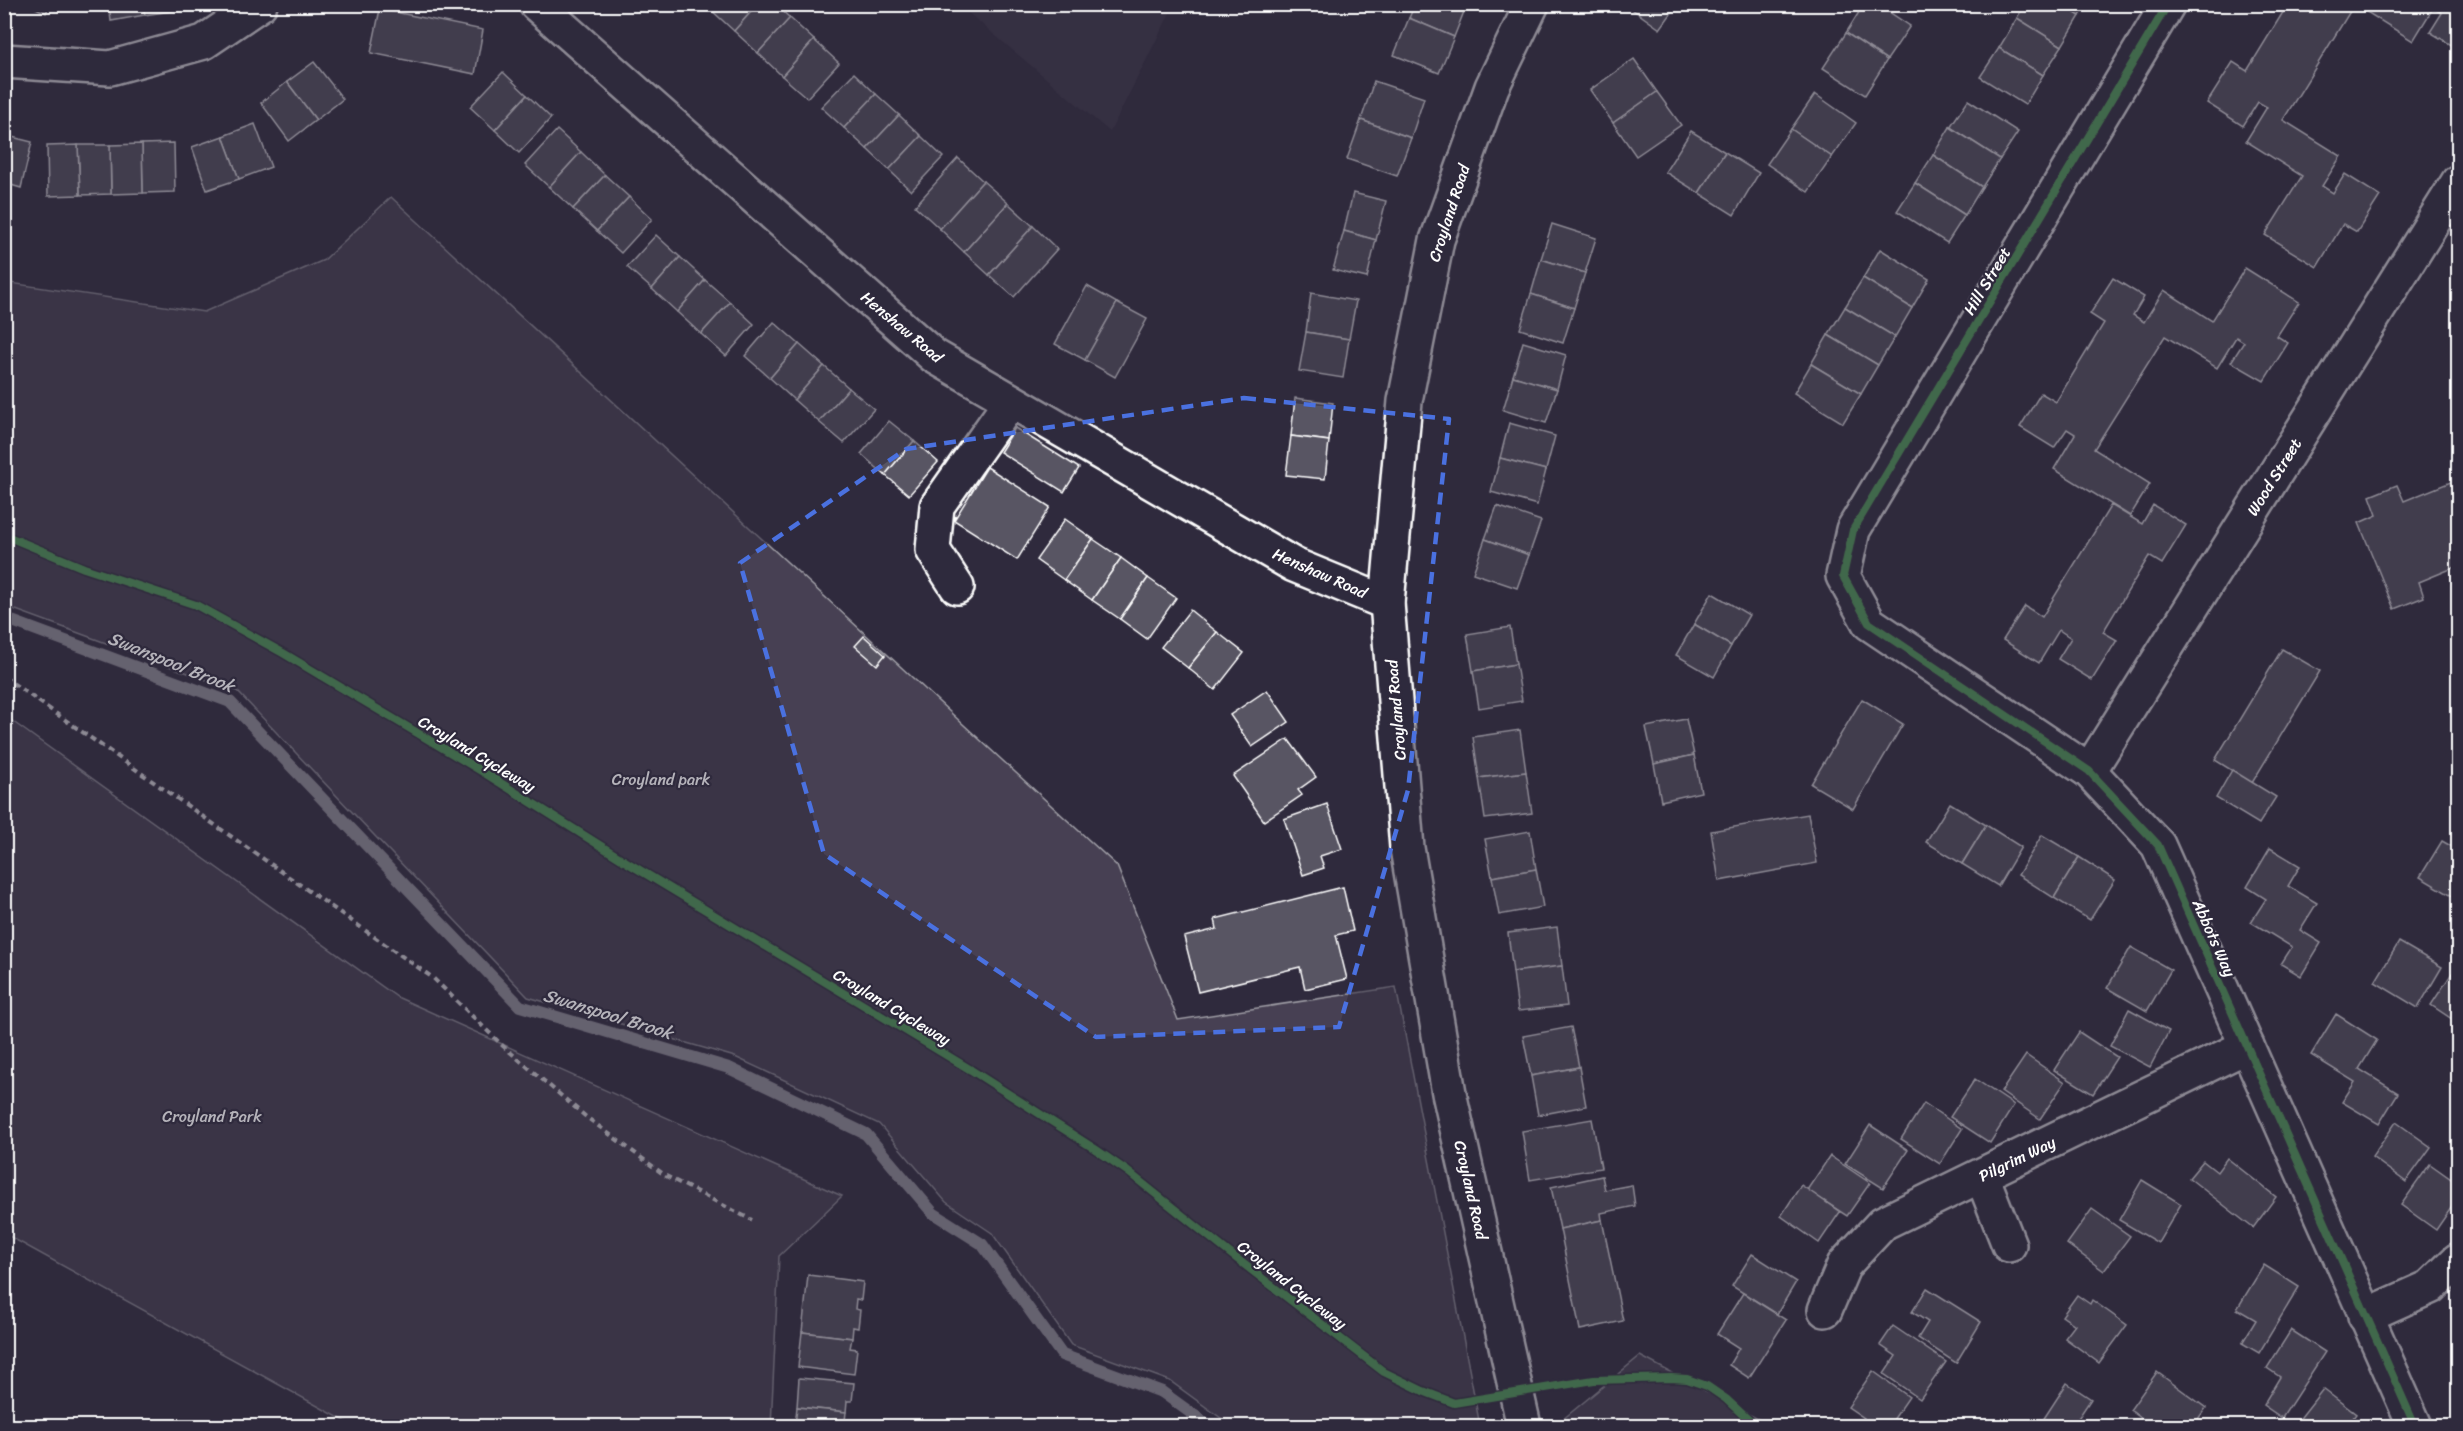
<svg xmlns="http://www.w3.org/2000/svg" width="2463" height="1431" font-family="Sriracha,sans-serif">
<rect width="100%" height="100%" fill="#2f2a3d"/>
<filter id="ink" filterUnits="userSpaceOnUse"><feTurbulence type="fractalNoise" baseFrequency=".0167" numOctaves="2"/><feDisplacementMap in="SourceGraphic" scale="12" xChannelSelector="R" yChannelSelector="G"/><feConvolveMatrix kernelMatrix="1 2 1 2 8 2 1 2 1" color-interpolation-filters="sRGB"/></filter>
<g filter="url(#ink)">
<polygon fill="#3c3749" points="959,5 1174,5 1110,132"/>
<g fill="#464152" stroke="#a2a0a8" stroke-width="1.5">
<polygon points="391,197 1117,866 1178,1020 1396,987 1480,1426 1232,1426 1170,1381 1071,1345 992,1233 946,1202 879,1124 735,1057 528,997 237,691 5,606 4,282 204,312 324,260"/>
<polygon points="5,716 397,997 842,1196 779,1256 771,1426 354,1426 5,1234"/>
<polygon points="1640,1356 1771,1426 1564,1426 1562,1420"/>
</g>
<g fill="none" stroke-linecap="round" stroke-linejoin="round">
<polyline stroke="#a7a6ad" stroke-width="12" points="4,618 230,702 520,1006 729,1068 866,1134 933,1213 982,1244 1062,1355 1162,1392 1209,1426"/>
</g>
<g fill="#595564" stroke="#fff" stroke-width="1.5">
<polygon points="28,4 50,4 46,13"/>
<polygon points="109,4 143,4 145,15 111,21"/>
<polygon points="143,4 178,4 178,10 145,15"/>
<polygon points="713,4 758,4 734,31 709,8"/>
<polygon points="758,4 775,4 790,18 758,53 734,31"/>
<polygon points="1415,4 1467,4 1454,37 1409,18"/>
<polygon points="1625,4 1678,4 1660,29"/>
<polygon points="1864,4 1877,4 1910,26 1887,60 1846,33"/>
<polygon points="2025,4 2061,4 2080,16 2062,46 2017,18"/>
<polygon points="2061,4 2087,4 2080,16"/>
<polygon points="2288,4 2354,5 2283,120 2341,156 2322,186 2333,193 2345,174 2380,196 2357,232 2343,224 2317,267 2265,235 2302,176 2246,141 2267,107 2258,102 2243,126 2207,103 2233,62 2247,71"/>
<polygon points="2458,4 2458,49 2430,32 2442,13 2433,8 2413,41 2354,4"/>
<polygon points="380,9 483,30 475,74 371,53"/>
<polygon points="790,18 814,40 782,76 758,53"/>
<polygon points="1409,18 1454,37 1439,73 1394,55"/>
<polygon points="2017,18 2062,46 2043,75 1999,48"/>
<polygon points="1846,33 1887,60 1865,95 1823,68"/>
<polygon points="814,40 839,63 807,98 782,76"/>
<polygon points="1999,48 2043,75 2025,105 1980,77"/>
<polygon points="1634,59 1657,92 1613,123 1590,90"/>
<polygon points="314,62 343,99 316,120 287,82"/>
<polygon points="503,72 527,95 495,130 470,107"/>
<polygon points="854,73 876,94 844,128 821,107"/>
<polygon points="1374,81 1424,98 1411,138 1361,120"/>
<polygon points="287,82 316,120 289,141 261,103"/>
<polygon points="1657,92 1681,125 1636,156 1613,123"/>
<polygon points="876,94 899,115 867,149 844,128"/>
<polygon points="1815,94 1856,123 1832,157 1791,129"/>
<polygon points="527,95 551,118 519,153 495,130"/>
<polygon points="1968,100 2018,132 2000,159 1950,127"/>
<polygon points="899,115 921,136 889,170 867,149"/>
<polygon points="1361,120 1411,138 1397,176 1347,159"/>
<polygon points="255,124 271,167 239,179 223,136"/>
<polygon points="1950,127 2000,159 1982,187 1933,155"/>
<polygon points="1791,129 1832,157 1808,192 1767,164"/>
<polygon points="557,130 581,152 549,187 525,165"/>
<polygon points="1691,131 1725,152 1699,193 1665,172"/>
<polygon points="4,135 32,142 21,188 4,183"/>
<polygon points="223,136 239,179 207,190 192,147"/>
<polygon points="921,136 943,157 911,191 889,170"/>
<polygon points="174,143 175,192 143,193 142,144"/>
<polygon points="142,144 143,193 111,194 110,145"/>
<polygon points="78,145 110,145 111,194 80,195"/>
<polygon points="78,145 80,195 48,196 47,146"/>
<polygon points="581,152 605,175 573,209 549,187"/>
<polygon points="1725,152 1759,173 1734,215 1699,193"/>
<polygon points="1933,155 1982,187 1965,215 1915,183"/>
<polygon points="958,158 983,181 940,229 915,206"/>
<polygon points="605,175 629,197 597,231 573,209"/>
<polygon points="983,181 1008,203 964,252 940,229"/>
<polygon points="1915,183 1965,215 1947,243 1897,211"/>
<polygon points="1353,193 1386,201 1376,240 1344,231"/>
<polygon points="629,197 652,219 621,253 597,231"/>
<polygon points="1008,203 1033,226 989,275 964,252"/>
<polygon points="1552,224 1596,238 1585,273 1541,259"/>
<polygon points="1033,226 1057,249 1014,297 989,275"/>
<polygon points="1344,231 1376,240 1367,278 1333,270"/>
<polygon points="656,235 680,257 652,289 627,267"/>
<polygon points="1880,249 1929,279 1912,308 1863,278"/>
<polygon points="680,257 705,280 677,312 652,289"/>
<polygon points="1541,259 1585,273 1574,308 1531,294"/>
<polygon points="2245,268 2299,302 2277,336 2288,343 2264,381 2231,362 2244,342 2236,337 2217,368 2165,336 2094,449 2150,484 2130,516 2054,469 2075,434 2067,429 2054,448 2020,427 2041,393 2056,402 2104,323 2090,314 2113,278 2144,297 2133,315 2144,322 2164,290 2212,321"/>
<polygon points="1863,278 1912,308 1895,337 1845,307"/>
<polygon points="705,280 730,302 701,334 677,312"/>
<polygon points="1087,286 1117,303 1085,360 1055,344"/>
<polygon points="1311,293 1356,301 1349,339 1306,332"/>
<polygon points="1531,294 1574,308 1563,343 1520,329"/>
<polygon points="730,302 754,324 726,356 701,334"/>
<polygon points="1117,303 1147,319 1115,377 1085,360"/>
<polygon points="1845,307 1895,337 1878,365 1828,335"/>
<polygon points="774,322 799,344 770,378 745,356"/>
<polygon points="1306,332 1349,339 1343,378 1299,371"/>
<polygon points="1828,335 1878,365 1861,394 1811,364"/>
<polygon points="1523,342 1566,355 1557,389 1513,376"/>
<polygon points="799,344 824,366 794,400 770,378"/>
<polygon points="1811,364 1861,394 1843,423 1794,393"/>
<polygon points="824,366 849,388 819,422 794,400"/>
<polygon points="1513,376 1557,389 1546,423 1503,410"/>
<polygon points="849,388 874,409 844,443 819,422"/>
<polygon points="1295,398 1333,403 1329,441 1291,436"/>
<polygon points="889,421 914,441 885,475 861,454"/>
<polygon points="1509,423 1555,436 1546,470 1500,458"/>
<polygon points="1015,428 1079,468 1064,492 1000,452"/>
<polygon points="1291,436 1329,441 1325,479 1286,475"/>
<polygon points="914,441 938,462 909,495 885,475"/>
<polygon points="1500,458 1546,470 1537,505 1491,492"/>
<polygon points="987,467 1050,507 1017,560 954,520"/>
<polygon points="2458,479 2458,566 2419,582 2424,597 2394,609 2359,523 2377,515 2370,496 2397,485 2404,501"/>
<polygon points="2111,505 2142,524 2153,505 2186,525 2162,564 2149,556 2103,632 2117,640 2092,680 2058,659 2071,638 2059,630 2039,663 2003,640 2025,606 2042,617"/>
<polygon points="1497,506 1541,521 1529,555 1485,539"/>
<polygon points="1065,519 1093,539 1064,580 1036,560"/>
<polygon points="1093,539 1121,558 1092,600 1064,580"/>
<polygon points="1485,539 1529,555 1517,588 1473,573"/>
<polygon points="1121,558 1148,578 1120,619 1092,600"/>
<polygon points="1148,578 1176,598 1147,639 1120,619"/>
<polygon points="1712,593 1749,615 1731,646 1694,624"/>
<polygon points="1190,610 1217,632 1188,668 1161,647"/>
<polygon points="1694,624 1731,646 1714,677 1676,655"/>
<polygon points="1510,627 1516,664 1473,671 1467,634"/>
<polygon points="1217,632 1244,653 1215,690 1188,668"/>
<polygon points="864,636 885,655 877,665 855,646"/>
<polygon points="2282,649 2320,671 2252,783 2215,760"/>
<polygon points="1516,664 1522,701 1479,708 1473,671"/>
<polygon points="1267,690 1289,722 1252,747 1230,715"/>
<polygon points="1862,699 1903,724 1853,809 1811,784"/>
<polygon points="1686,719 1694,755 1654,764 1646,727"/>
<polygon points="1520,730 1526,772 1479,778 1473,737"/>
<polygon points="1288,739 1316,777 1298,790 1302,795 1264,821 1233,776"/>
<polygon points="1694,755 1701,792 1661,801 1654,764"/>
<polygon points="2232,770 2276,797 2259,824 2216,798"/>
<polygon points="1526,772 1532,813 1485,819 1479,778"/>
<polygon points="1950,803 1986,825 1962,864 1926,842"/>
<polygon points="1327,804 1342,849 1320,856 1324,868 1303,875 1284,819"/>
<polygon points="1808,814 1817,863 1719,881 1711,831"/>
<polygon points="1986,825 2021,847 1998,886 1962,864"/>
<polygon points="1530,831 1536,869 1492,877 1485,839"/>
<polygon points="2042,835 2079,857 2054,898 2018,875"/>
<polygon points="2442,841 2458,850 2457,899 2420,877"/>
<polygon points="2270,848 2300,866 2288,886 2317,903 2300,930 2321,943 2301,976 2281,964 2292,947 2251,922 2266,899 2247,887"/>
<polygon points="2079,857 2115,880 2090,920 2054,898"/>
<polygon points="1536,869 1543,907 1499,915 1492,877"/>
<polygon points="1343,887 1353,931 1336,935 1347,979 1305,989 1300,967 1198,992 1184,937 1217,929 1215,919"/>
<polygon points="1557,927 1562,966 1513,972 1508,933"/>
<polygon points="2399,942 2442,967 2418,1008 2375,982"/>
<polygon points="2131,947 2171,970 2147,1011 2107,988"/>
<polygon points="1562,966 1567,1006 1518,1011 1513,972"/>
<polygon points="2452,973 2458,978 2458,1023 2431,1005"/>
<polygon points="2129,1009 2169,1031 2150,1067 2110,1046"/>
<polygon points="2336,1014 2377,1040 2359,1069 2398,1093 2379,1124 2342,1102 2355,1082 2311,1055"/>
<polygon points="1571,1027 1579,1067 1531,1076 1523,1036"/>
<polygon points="2079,1032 2117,1057 2093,1094 2054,1070"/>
<polygon points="2026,1055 2065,1082 2040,1119 2001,1092"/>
<polygon points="1579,1067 1586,1106 1538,1115 1531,1076"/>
<polygon points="1975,1079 2014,1105 1990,1143 1950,1117"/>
<polygon points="1924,1103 1962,1129 1940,1164 1901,1139"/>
<polygon points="1592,1119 1601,1168 1530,1180 1522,1131"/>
<polygon points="2396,1122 2431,1147 2406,1182 2372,1157"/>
<polygon points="1870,1125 1908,1150 1883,1188 1845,1164"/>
<polygon points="1830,1156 1870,1183 1847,1216 1807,1190"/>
<polygon points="2227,1158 2276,1197 2253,1228 2189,1178 2203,1161 2217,1172"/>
<polygon points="2430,1164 2458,1184 2458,1198 2436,1230 2401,1205"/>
<polygon points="1602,1176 1605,1190 1632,1185 1635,1206 1601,1213 1602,1220 1560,1229 1551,1187"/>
<polygon points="2142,1180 2181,1204 2158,1243 2119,1220"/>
<polygon points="1801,1185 1840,1212 1819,1243 1781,1216"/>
<polygon points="2092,1209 2130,1236 2104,1271 2067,1244"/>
<polygon points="1602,1220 1623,1321 1580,1330 1560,1229"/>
<polygon points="1752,1254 1796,1282 1777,1314 1732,1286"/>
<polygon points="2264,1265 2299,1287 2259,1353 2242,1343 2256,1320 2237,1309"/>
<polygon points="808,1275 863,1282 861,1300 856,1299 855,1309 860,1310 858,1328 853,1327 852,1338 802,1332"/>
<polygon points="1927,1288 1981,1322 1956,1363 1918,1338 1928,1322 1912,1312"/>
<polygon points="1743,1293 1786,1320 1749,1378 1729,1365 1739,1348 1717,1334"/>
<polygon points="2077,1295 2090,1304 2092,1300 2127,1325 2099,1363 2065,1338 2075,1325 2062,1316"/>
<polygon points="1893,1326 1946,1362 1920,1399 1884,1374 1896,1356 1880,1345"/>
<polygon points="2291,1330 2325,1352 2282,1418 2263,1405 2280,1377 2267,1368"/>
<polygon points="802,1332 852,1338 850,1348 857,1349 854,1374 798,1367"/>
<polygon points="1873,1371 1909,1397 1889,1426 1858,1426 1864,1418 1848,1407"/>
<polygon points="2157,1372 2206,1408 2193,1426 2152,1426 2130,1410"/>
<polygon points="799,1378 854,1383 852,1401 847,1401 846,1412 797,1407"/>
<polygon points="2067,1383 2091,1399 2073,1426 2039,1426"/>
<polygon points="2323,1389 2356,1414 2347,1426 2294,1426"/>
<polygon points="797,1407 846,1412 845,1421 850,1421 850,1426 795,1426"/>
</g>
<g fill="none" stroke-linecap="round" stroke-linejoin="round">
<g stroke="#fff" stroke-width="38">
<g id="minor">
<polyline points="536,4 934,356 1294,565 1387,603"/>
<polyline points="2168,4 1853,530 1843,576 1869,623 2089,771 2158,845 2415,1426"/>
<polyline points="4,61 110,68 204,42 260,4"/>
<polyline points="957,587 933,550 937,506 1011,401"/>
<polyline points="2089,771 2458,182"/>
<polyline points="1982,1176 2009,1245"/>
<polyline points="1825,1310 1844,1265 1883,1223 2247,1046"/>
<polyline points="2365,1316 2430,1287 2458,1260"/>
</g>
</g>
<g stroke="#fff" stroke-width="38">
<polyline id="major" points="1524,1426 1449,1093 1407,848 1387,603 1405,401 1437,240 1492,87 1532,4"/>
</g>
<polyline stroke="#fff" stroke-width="4" stroke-dasharray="6 4.5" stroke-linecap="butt" points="4,677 433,978 503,1046 585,1116 666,1176 752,1220"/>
<use href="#minor" stroke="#2f2a3d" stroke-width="33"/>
<use href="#major" stroke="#2f2a3d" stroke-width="33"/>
<g stroke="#2f2a3d" stroke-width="11">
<g id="cycleway">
<polyline points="2168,4 1853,530 1843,576 1869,623 2089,771 2158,845 2415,1426"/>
<polyline points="4,535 84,568 196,605 283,653 483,772 628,863 971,1070 1095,1149 1127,1171 1232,1255 1384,1372 1423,1391 1454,1403 1594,1380 1671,1378 1687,1379 1707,1386 1726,1399 1755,1426"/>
</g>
</g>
<use href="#cycleway" stroke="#56b35d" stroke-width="8"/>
</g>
</g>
<path d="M0 0H2463V1431H0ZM1244,398L1449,419L1408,790L1339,1027L1096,1037L824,854L740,563L906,449Z" fill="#2f2a3d" fill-opacity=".55" fill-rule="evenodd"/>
<path fill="none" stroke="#4a71e0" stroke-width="4.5" stroke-dasharray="12 8" stroke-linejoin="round" d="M1244,398L1449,419L1408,790L1339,1027L1096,1037L824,854L740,563L906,449Z"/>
<g text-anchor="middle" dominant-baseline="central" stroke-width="4.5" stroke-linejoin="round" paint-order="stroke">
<g font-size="16" fill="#fff" stroke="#2f2a3d">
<text transform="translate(1449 213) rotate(-72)">Croyland Road</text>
<text transform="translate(1987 281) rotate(-59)">Hill Street</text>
<text transform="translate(902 327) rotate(40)">Henshaw Road</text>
<text transform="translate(2274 477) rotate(-58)">Wood Street</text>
<text transform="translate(1320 573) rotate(24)">Henshaw Road</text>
<text transform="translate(1396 710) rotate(-95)">Croyland Road</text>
<text transform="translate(477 754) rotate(31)">Croyland Cycleway</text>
<text transform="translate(2214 938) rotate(66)">Abbots Way</text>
<text transform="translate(892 1007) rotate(31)">Croyland Cycleway</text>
<text transform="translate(2017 1159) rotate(-26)">Pilgrim Way</text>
<text transform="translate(1471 1190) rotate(77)">Croyland Road</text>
<text transform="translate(1292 1285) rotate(38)">Croyland Cycleway</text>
</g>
<g font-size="16" fill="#b5b3ba" stroke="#2f2a3d">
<text x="661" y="779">Croyland park</text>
<text x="212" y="1116">Croyland Park</text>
</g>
<g font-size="18" font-style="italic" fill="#b6b4bb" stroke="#2f2a3d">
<text transform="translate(171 662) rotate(22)">Swanspool Brook</text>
<text transform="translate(608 1014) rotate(17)">Swanspool Brook</text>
</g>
</g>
<rect width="2463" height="1431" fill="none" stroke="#2f2a3d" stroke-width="24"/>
<rect x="12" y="12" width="2439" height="1407" fill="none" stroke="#fff" stroke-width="2" filter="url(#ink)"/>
</svg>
